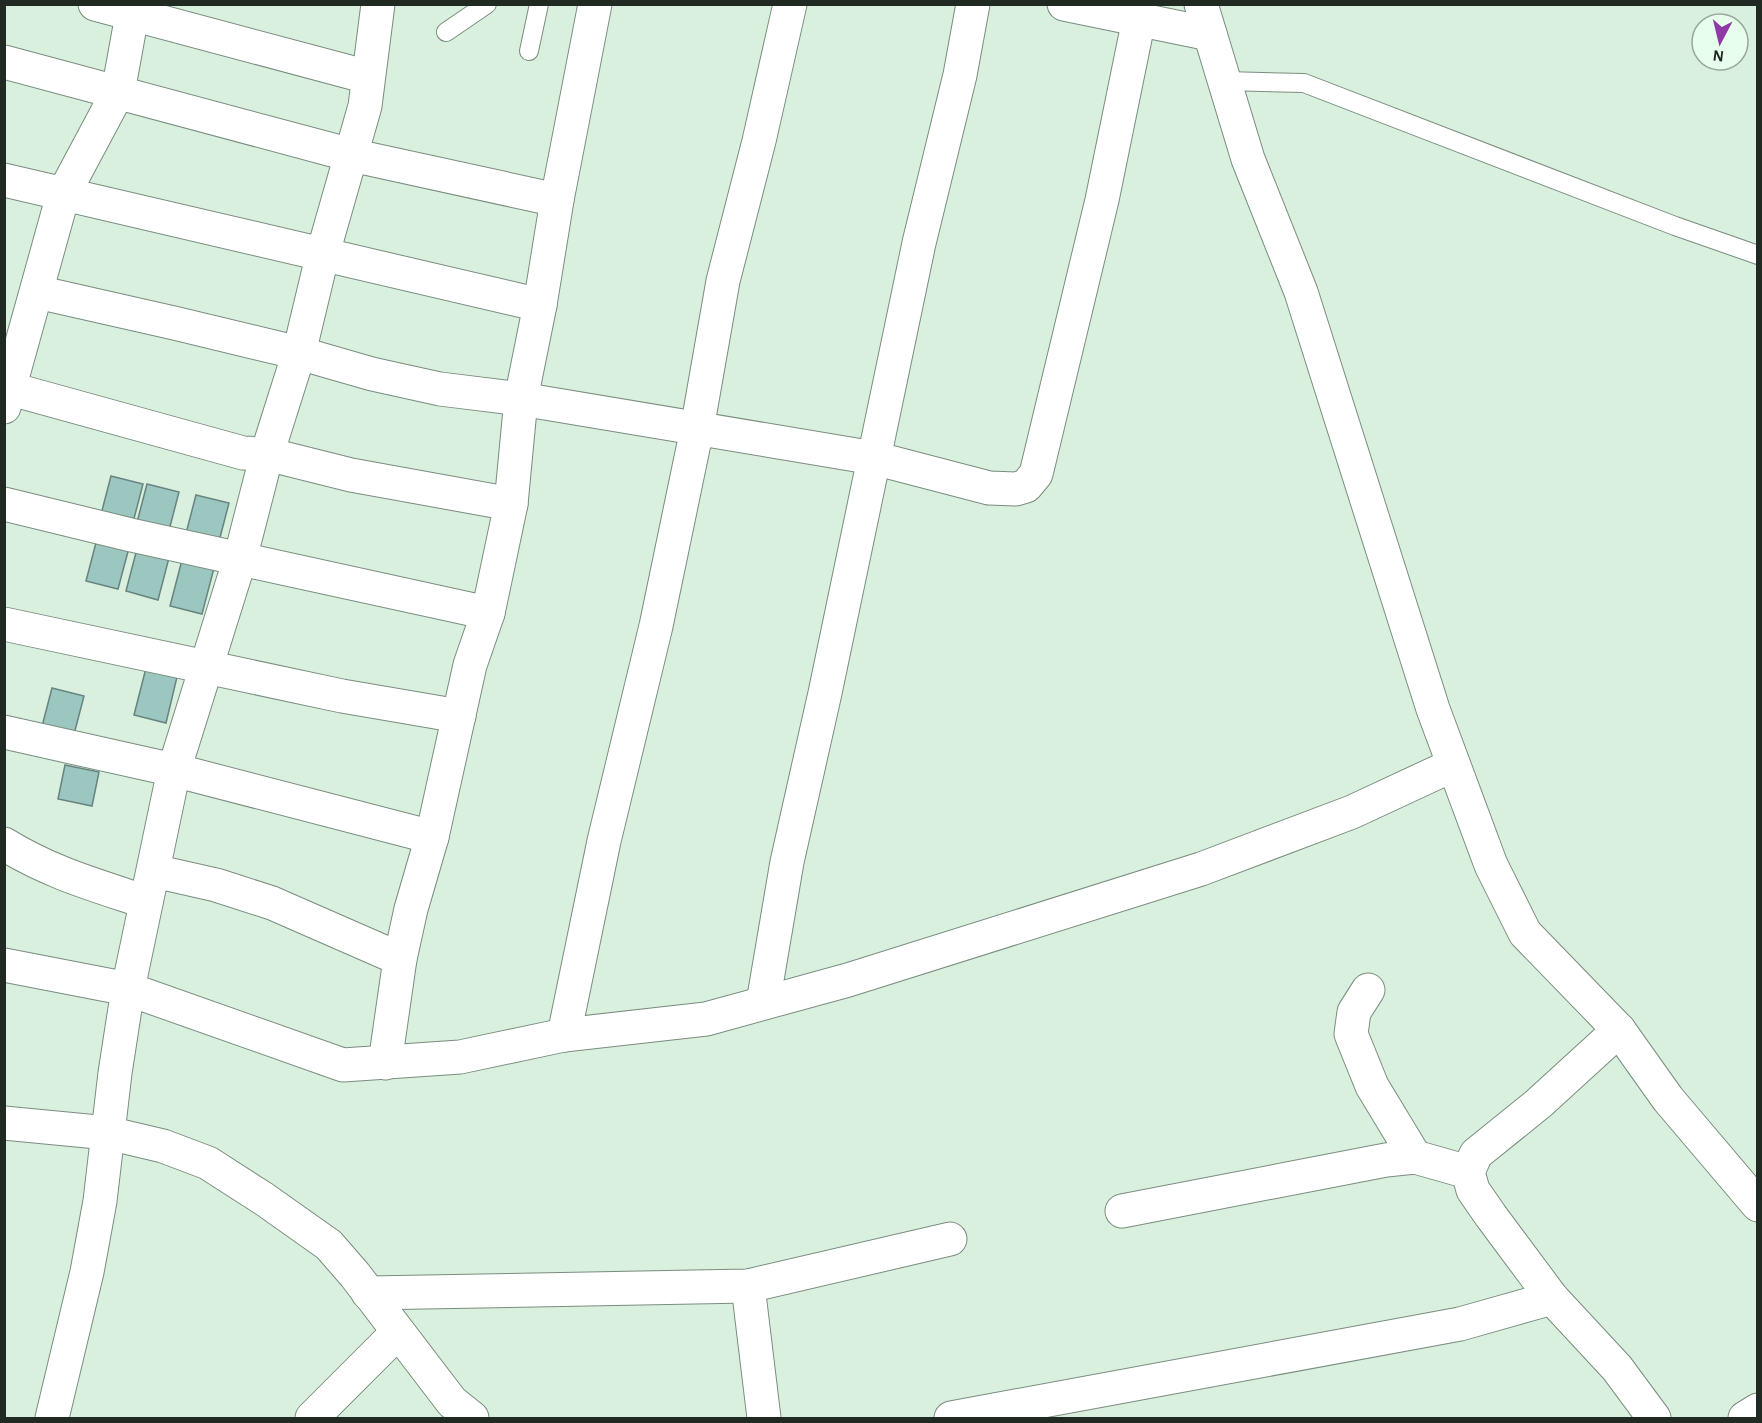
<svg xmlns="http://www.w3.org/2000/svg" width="1762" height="1423" font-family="'Alegreya Sans',sans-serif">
<rect width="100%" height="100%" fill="#daf0df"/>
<g fill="#9cc7c1" stroke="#67837f" stroke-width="1.5">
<polygon points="111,476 143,484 131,530 99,522"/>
<polygon points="147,484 179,492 167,538 135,530"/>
<polygon points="196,495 229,503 217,549 184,541"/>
<polygon points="98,535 130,544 118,589 86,581"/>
<polygon points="138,545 170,554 158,600 126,591"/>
<polygon points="182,560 214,568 202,614 170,606"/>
<polygon points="146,668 177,677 166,723 134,715"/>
<polygon points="52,688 84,696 72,742 40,734"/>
<polygon points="65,765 99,772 92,806 58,799"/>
</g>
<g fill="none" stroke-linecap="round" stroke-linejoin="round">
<g stroke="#798d7e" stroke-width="20">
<g id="service">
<polyline points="446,32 487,4"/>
<polyline points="529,51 539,4"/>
<polyline points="1225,81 1304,83 1675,226 1758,255"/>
</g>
</g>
<g stroke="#798d7e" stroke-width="35">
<g id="minor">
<polyline points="95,4 368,77"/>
<polyline points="1064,4 1210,34"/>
<polyline points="4,62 351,155 557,200"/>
<polyline points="4,180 540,305"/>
<polyline points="37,292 174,323 299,353 372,374 440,389 521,399 874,458 989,488 1016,489 1026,486 1036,474 1102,200 1139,19"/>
<polyline points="4,387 243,453 267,454 351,475 511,504"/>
<polyline points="4,407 63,195 118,92 132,15"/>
<polyline points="4,504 131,535 488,613"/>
<polyline points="4,624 342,696 459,716"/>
<polyline points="4,732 174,770 432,837"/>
<path d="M4,844C51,873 95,885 146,902"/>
<polyline points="154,871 216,885 272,903 400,959"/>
<polyline points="4,965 128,989 343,1065 460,1057 564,1035 706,1019 848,980 1201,869 1352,812 1453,765"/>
<polyline points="1368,990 1354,1012 1351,1034 1372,1086 1415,1157"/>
<polyline points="763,1003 787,862 825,693 919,243 960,75 973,4"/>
<polyline points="1619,1030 1538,1104 1476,1154 1468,1172 1473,1190 1491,1216 1552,1298 1617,1368 1654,1418"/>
<polyline points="564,1035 604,841 656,626 697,429 723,281 759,141 790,4"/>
<polyline points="385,1063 400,959 411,909 432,837 470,665 488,613 511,504 521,399 540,305 557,200 595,4"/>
<polyline points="4,1123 108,1133 163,1146 208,1163 264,1199 329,1245 355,1275 452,1402 472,1418"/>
<polyline points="1122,1211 1386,1160 1415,1157 1468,1172"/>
<polyline points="748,1286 764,1418"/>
<polyline points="368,1293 748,1286 950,1239"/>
<polyline points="52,1418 87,1272 100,1201 115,1073 128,989 174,770 240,559 267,454 299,353 323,253 365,106 378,4"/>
<polyline points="312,1418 398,1332"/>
<polyline points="951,1418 1460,1324 1552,1298"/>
<polyline points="1745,1418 1758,1410"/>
</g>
</g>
<g stroke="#798d7e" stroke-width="35">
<polyline id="tertiary" points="1201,4 1248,159 1301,292 1433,709 1491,865 1525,933 1619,1030 1668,1099 1758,1205"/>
</g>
<use href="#service" stroke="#fff" stroke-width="18"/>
<use href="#minor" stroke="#fff" stroke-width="33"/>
<use href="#tertiary" stroke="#fff" stroke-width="33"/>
</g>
<rect width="1762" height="1423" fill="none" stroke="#212923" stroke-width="12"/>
<g transform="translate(1720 42) rotate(187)"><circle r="28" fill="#e7feec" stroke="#98a99c" stroke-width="1.5"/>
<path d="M0-4.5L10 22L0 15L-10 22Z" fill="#8f39a6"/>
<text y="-9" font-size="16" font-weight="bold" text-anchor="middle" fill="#212923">N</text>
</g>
</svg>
